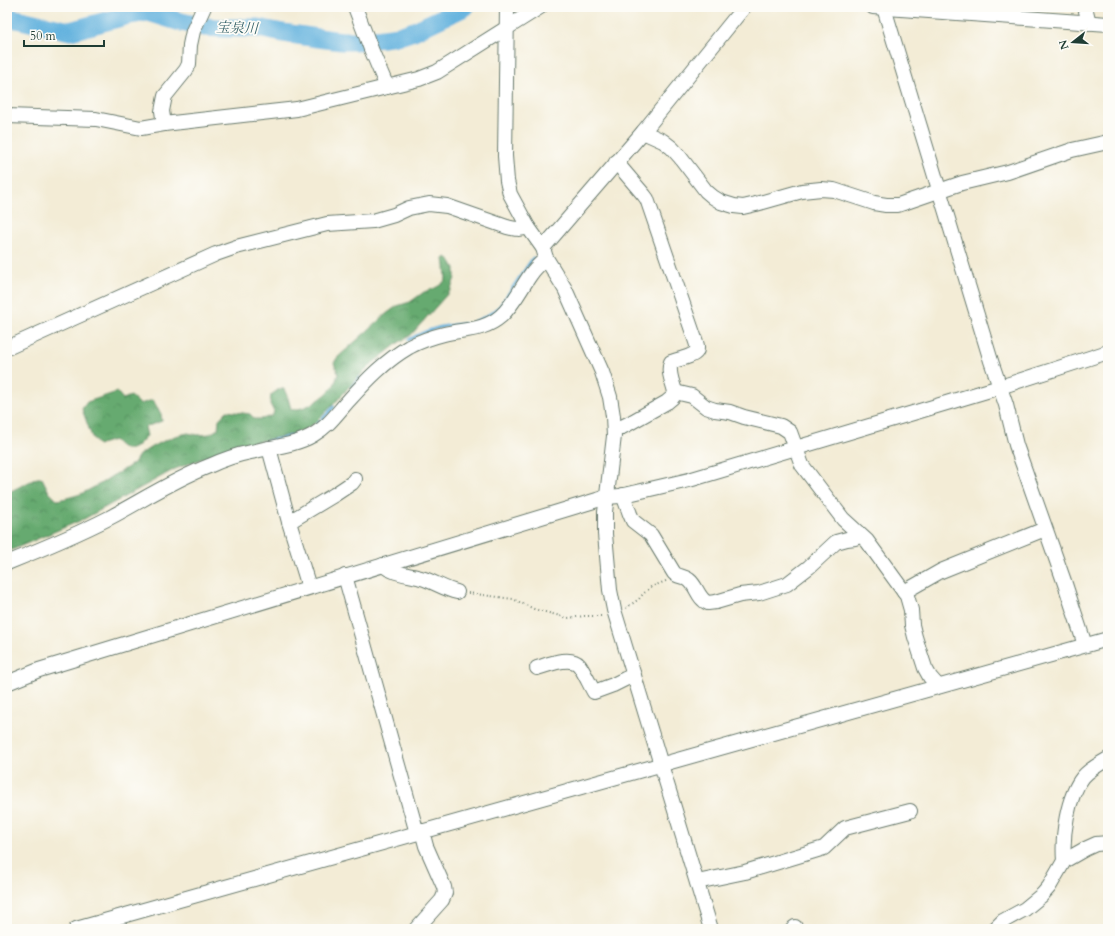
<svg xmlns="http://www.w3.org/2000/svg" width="1115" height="936" font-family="Cardo,'Noto Serif JP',serif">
<defs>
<pattern id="forest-crowns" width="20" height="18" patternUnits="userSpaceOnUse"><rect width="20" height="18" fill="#66aa70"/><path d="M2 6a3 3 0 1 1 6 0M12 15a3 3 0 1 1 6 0" fill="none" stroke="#538c5d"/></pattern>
</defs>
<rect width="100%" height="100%" fill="#fdfcf7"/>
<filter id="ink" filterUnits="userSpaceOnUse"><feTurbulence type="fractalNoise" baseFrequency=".025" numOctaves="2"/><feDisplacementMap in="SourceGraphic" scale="8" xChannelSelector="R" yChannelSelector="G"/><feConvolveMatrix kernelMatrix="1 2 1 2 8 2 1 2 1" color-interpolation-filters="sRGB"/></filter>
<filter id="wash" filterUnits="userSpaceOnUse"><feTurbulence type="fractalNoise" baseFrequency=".012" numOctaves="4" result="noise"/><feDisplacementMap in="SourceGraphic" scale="16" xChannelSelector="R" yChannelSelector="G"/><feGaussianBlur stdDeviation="0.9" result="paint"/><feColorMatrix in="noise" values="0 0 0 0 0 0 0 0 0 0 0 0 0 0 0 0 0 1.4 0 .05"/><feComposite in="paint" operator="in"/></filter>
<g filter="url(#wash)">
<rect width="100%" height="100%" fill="#f3ecd6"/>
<g fill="url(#forest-crowns)" stroke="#427452">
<path d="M446,257L451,261L455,268V278L450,291L411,335L398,343L374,362L355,380L334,404L315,423L305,430L294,434L255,442L222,451L175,469L84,519L7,552V493L37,478H42L49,492L57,500L67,498L81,494L100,484L112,476L125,469L134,463L139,455L153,446L175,436L188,433L198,435L210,434L218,429L219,419L227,411L250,414L255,419H262L272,416L274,412L270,404L271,395L279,389H284L288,398L291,409C304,411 324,398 332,388C335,384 337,378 338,373L334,363L337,358L386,314L397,306L410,302L424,292L435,288L442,284L446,279L445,266L444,259Z"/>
<path d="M117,392L123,399L131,396L140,404L153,400L161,414L162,421L145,427L147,436C144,438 138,446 136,447C127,453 119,446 114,440L98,445L92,437L82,409L87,402Z"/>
</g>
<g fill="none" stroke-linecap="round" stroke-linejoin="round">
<g stroke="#64b2de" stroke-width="3">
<path d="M474,322C484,318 492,314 500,306L533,258"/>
<path d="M409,340C425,330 445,325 464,324"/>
<polyline points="352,387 360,378"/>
<polyline points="317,425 334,407"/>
<polyline points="266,442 294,436"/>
</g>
<polyline stroke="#64b2de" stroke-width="19" points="7,17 70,31 125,16 148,12 177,21 204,27 221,28 258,28 283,33 318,38 342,41 359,41 399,36 414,31 465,7"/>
</g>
</g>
<g filter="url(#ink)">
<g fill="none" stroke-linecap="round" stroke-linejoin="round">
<g stroke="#697a6d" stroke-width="16">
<g id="minor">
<polyline points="355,7 371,49 387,87"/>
<polyline points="507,7 505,156 507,181 510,194 528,227 543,248 546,258 565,289 602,372 610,397 613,416 614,436 605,512 605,534 610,590 614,610 711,929"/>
<polyline points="873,7 1108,24"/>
<polyline points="1085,7 1089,23"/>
<polyline points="884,8 991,361 1006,405 1016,445 1065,584 1085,645"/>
<polyline points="7,116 96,119 141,128 164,124 297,109 419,79 437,72 540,7"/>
<polyline points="164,124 162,111 165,96 186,70 189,64 190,45 193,31 204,7"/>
<polyline points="643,132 663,141 672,148 680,157 706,191 713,197 721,202 734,206 743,207 756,204 802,191 821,189 834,190 874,203 886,205 898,205 962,183 1008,172 1072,150 1108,142"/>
<polyline points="543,248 643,132 744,7"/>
<path d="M7,348L216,254L236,247L327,224L373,221L394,215L409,208L429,204L447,206L507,227C515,229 520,230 528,227"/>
<polyline points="675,392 692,396 706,407 715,410 730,412 744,417 781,426 790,432 802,465 843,519 867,541 907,596 911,610 912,625 915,637 925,668 930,677 938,686"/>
<path d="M614,427H622L628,424L667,402L673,397L675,392C673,382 667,372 671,362C676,360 694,356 696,352C698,349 697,345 696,342L647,199L644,195L616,162"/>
<polyline points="269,448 289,522 309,587"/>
<path d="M623,495L630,514L633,521L651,535L674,573C678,577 684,576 689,580C697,586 698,599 708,603L716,602L740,595L759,593L787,584L809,567L836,542L847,539L855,538L859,534"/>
<polyline points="289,522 334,495 352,483 355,479"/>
<path d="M7,563C42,549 76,535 109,518C143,500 173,480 209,466C222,460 236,455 251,452C271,447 294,446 313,435C329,426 337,413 349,400C367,380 385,361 409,347C420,341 432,337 444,334C465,329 484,331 501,316C514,304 521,288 531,274C535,268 541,263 546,258"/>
<path d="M383,565C394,574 407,574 421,578C433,581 444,589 457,592"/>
<polyline points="345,576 417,833"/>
<polyline points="904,592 941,571 1045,529"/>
<path d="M537,668C547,665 570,655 579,665C583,670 590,685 594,692L613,685L625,679L634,675"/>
<polyline points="7,683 39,670 607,497 620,496 689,480 1000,387 1108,352"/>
<path d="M1064,861C1062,836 1067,797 1083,777C1090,769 1099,764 1108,759"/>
<polyline points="697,882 745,872 824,848 845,828 910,811"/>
<polyline points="76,929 1108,639"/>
<polyline points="416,929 442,900 445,893 444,887 426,846 422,831"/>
<polyline points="793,929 795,927"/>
<polyline points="995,929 1003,921 1025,909 1042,895 1049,887 1064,861 1085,849 1096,844 1108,843"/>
</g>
</g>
<g stroke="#697a6d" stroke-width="2" stroke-dasharray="1 3" stroke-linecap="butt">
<polyline points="468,593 513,599 534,609 568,618 585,616 603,616"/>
<polyline points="626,608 639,599 643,594 651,587 666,581"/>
</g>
<use href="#minor" stroke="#fff" stroke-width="14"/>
</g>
</g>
<g text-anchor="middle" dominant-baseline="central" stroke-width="3.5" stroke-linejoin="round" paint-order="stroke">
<g font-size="14" font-style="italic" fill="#346067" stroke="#fdfcf7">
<text transform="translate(237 28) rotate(2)">宝泉川</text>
</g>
</g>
<rect width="1115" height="936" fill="none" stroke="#fdfcf7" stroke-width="24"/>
<g transform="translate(1073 42) rotate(253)" stroke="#fdfcf7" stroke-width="3" paint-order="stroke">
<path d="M0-3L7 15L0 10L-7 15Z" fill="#1f3d34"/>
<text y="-6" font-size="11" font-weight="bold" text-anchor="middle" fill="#1f3d34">N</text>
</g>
<path d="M24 40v6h80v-6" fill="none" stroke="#1f3d34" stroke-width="2"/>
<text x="30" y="40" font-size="12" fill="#1f3d34" stroke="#fdfcf7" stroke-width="3" paint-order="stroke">50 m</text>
</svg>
